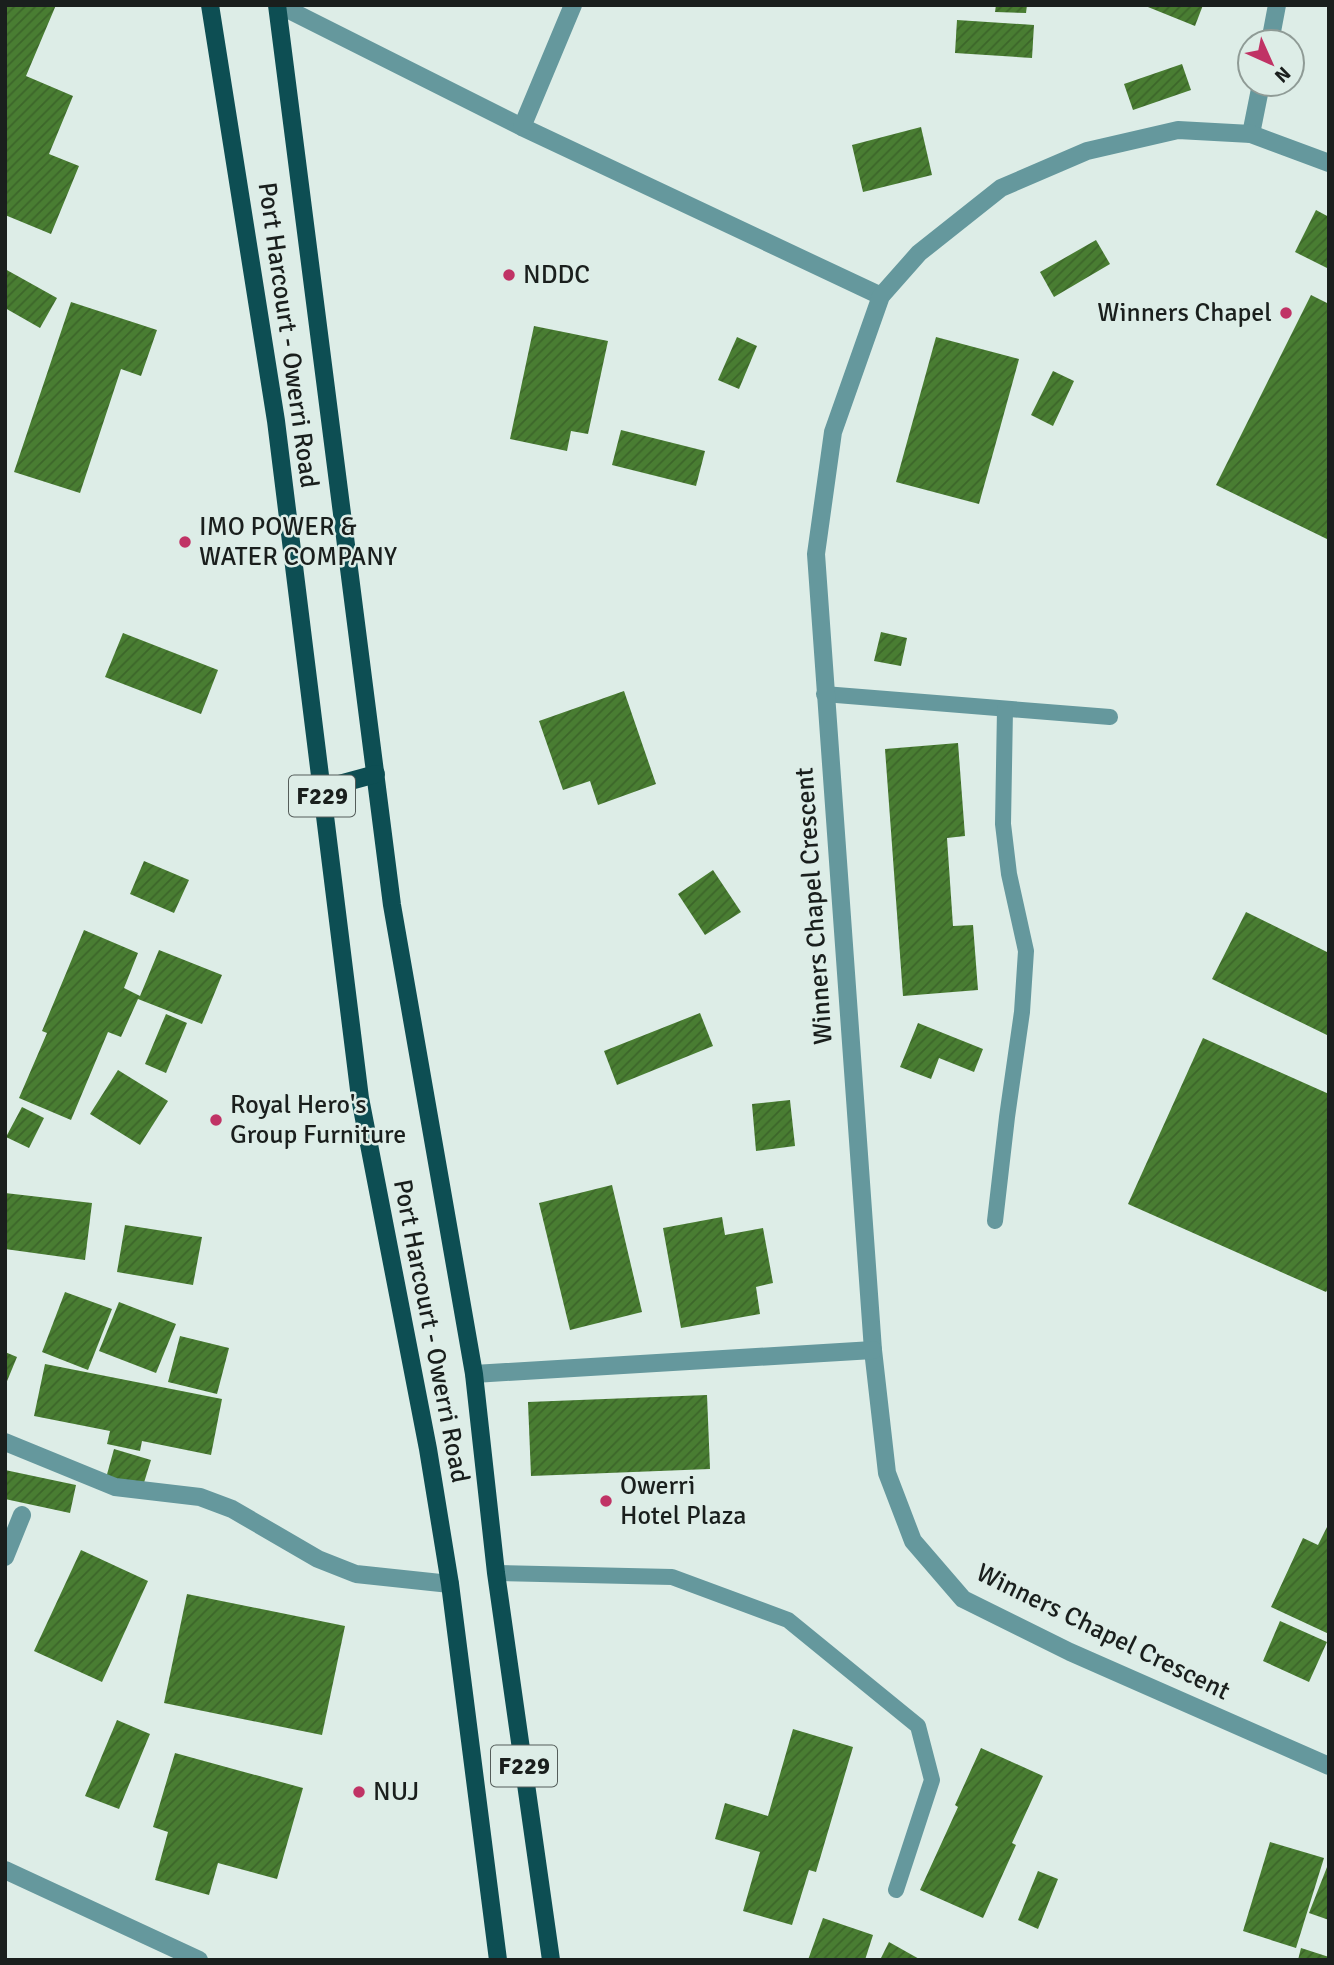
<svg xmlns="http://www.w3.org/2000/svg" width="1334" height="1965" font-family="Signika,sans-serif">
<defs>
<pattern id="building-hatch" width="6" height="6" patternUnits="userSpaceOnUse" patternTransform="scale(1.75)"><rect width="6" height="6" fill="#497d32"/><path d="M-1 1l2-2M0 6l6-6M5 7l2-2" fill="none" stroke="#3c662a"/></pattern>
</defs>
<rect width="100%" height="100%" fill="#ddede7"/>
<g fill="url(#building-hatch)">
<polygon points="5,5 56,5 26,76 73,96 49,154 79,166 51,234 5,215"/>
<polygon points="996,5 1027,5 1026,13 995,12"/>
<polygon points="1143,5 1203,5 1195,26"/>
<polygon points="957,20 1034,25 1032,58 955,53"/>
<polygon points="1182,64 1191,90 1133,110 1124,84"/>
<polygon points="921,127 932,175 863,192 852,145"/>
<polygon points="1316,210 1329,217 1329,269 1295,252"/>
<polygon points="1096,240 1110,264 1054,297 1040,272"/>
<polygon points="5,269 57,298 40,328 5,308"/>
<polygon points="1311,295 1329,304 1329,540 1216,485"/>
<polygon points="71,302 157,330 141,376 121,369 80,493 14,472"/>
<polygon points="534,326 608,341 588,434 571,431 567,451 510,439"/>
<polygon points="737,337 757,346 739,389 718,380"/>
<polygon points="936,337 1019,359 979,504 896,482"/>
<polygon points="1053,371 1074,381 1053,426 1031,415"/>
<polygon points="621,430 705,451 696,486 612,465"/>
<polygon points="881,632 907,638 901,666 874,661"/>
<polygon points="123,633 218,670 201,714 105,677"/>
<polygon points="624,691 656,784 598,805 590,781 563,790 539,721"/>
<polygon points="958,743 965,836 947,838 953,926 973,925 978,990 903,996 885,749"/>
<polygon points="144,861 189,880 174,913 130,894"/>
<polygon points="713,870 741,912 705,935 678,894"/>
<polygon points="1246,912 1329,953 1329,1036 1212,979"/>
<polygon points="84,930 138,953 124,988 140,996 159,950 222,975 202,1024 138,999 121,1037 108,1032 71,1120 19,1098 47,1033 42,1031"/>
<polygon points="700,1013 713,1046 617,1085 604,1051"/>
<polygon points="166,1014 187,1023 166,1073 145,1064"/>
<polygon points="918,1023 983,1049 974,1072 939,1058 931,1079 900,1067"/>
<polygon points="1203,1038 1329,1094 1329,1287 1326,1292 1128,1204"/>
<polygon points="118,1070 168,1101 140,1145 90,1114"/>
<polygon points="790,1100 795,1146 756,1151 752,1104"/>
<polygon points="22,1107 44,1118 29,1148 6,1137"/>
<polygon points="612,1185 642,1312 570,1330 539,1203"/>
<polygon points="5,1193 92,1203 85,1260 5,1249"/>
<polygon points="722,1217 725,1235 763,1228 773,1283 756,1287 760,1314 681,1328 663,1228"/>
<polygon points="125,1225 202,1237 193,1285 117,1272"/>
<polygon points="65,1292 112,1309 88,1370 42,1352"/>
<polygon points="119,1302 176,1324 156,1373 99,1351"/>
<polygon points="180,1336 229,1348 217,1394 168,1382"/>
<polygon points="5,1352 17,1357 5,1386"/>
<polygon points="45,1364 222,1399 211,1455 142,1441 140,1451 107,1444 110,1431 34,1416"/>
<polygon points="707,1395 710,1469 531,1476 528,1402"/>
<polygon points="114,1449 151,1460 142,1489 106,1478"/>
<polygon points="5,1470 76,1485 70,1513 5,1499"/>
<polygon points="1329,1523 1329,1634 1271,1607 1303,1538 1318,1545"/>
<polygon points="81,1550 148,1581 102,1682 34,1651"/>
<polygon points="187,1594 345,1626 322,1735 164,1703"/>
<polygon points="1280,1621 1327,1642 1309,1682 1263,1661"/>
<polygon points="117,1720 150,1734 119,1809 85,1796"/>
<polygon points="793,1729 853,1747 816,1872 809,1870 792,1925 743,1911 760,1852 715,1839 725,1803 768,1816"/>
<polygon points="981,1748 1043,1776 1012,1843 1016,1845 983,1918 920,1890 958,1807 955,1805"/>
<polygon points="175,1753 303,1788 277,1879 218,1863 209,1895 155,1880 168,1832 153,1827"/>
<polygon points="1270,1842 1324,1858 1296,1948 1243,1931"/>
<polygon points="1329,1862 1329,1920 1309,1913"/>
<polygon points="1038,1871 1058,1879 1038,1929 1018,1920"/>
<polygon points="823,1918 873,1935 865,1960 808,1960"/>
<polygon points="889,1942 921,1960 880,1960"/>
<polygon points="1301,1948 1329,1957 1329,1960 1298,1960"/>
</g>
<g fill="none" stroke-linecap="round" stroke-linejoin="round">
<g stroke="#65989d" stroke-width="16">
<polyline points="824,694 1110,717"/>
<polyline points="995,1221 1007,1117 1022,1012 1026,951 1009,874 1003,824 1005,709"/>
<polyline points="496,1573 672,1577 788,1620 918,1726 932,1780 896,1890"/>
</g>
<g stroke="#65989d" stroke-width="18">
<polyline points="279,5 522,127 881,296"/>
<polyline points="1270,42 1277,5"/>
<polyline points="522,127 573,5"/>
<polyline points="1251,134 1261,84"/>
<polyline points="1329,163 1251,134 1178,130 1087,151 1001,188 919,253 881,296 833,432 816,554 873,1350 887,1473 913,1541 963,1599 1070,1652 1329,1766"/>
<polyline points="474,1374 873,1350"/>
<polyline points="5,1442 115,1487 200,1497 232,1509 318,1559 356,1574 450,1584"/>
<polyline points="5,1557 22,1515"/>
<polyline points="5,1870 199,1960"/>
</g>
<g stroke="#0d4e53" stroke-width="18">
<polyline points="210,5 276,421 360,1098 428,1449 450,1584 498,1960"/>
<polyline points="277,5 392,905 474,1374 496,1573 551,1960"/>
<polyline points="321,789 376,774"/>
</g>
</g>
<g fill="#c03365" stroke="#ddede7" stroke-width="2.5">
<circle cx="509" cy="275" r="7"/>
<circle cx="1286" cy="313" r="7"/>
<circle cx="185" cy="542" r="7"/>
<circle cx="216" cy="1120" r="7"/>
<circle cx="606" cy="1501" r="7"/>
<circle cx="359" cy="1792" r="7"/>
</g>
<g text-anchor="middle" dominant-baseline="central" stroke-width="5" stroke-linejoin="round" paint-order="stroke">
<g fill="#ddede7" stroke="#545d5a" stroke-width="2">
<rect x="289" y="775.5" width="66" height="41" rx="5"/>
<rect x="491" y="1745.5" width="66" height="41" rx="5"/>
</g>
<g font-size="24" font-weight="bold" fill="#1a1f1d">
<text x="322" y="796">F229</text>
<text x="524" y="1766">F229</text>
</g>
<g font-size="26" fill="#1a1f1d" stroke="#ddede7" text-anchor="start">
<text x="523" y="275">NDDC</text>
<text x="1272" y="313" text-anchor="end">Winners Chapel</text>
<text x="199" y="527">IMO POWER &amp;<tspan x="199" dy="30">WATER COMPANY</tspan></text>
<text x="230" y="1105">Royal Hero's<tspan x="230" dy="30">Group Furniture</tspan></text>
<text x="620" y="1486">Owerri<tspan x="620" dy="30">Hotel Plaza</tspan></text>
<text x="373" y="1792">NUJ</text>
</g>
<g font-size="26" fill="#1a1f1d" stroke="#ddede7">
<text transform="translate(288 335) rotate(82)">Port Harcourt - Owerri Road</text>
<text transform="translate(814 906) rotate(-94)">Winners Chapel Crescent</text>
<text transform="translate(431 1331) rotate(79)">Port Harcourt - Owerri Road</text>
<text transform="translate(1103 1632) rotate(26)">Winners Chapel Crescent</text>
</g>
</g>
<rect width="1334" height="1965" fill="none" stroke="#1a1f1d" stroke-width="14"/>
<g transform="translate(1271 63) rotate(135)"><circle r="33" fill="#ddede7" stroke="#8f9b96" stroke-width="2"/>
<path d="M0-5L12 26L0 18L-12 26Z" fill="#c03365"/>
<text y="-10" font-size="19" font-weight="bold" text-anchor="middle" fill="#1a1f1d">N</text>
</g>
</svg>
